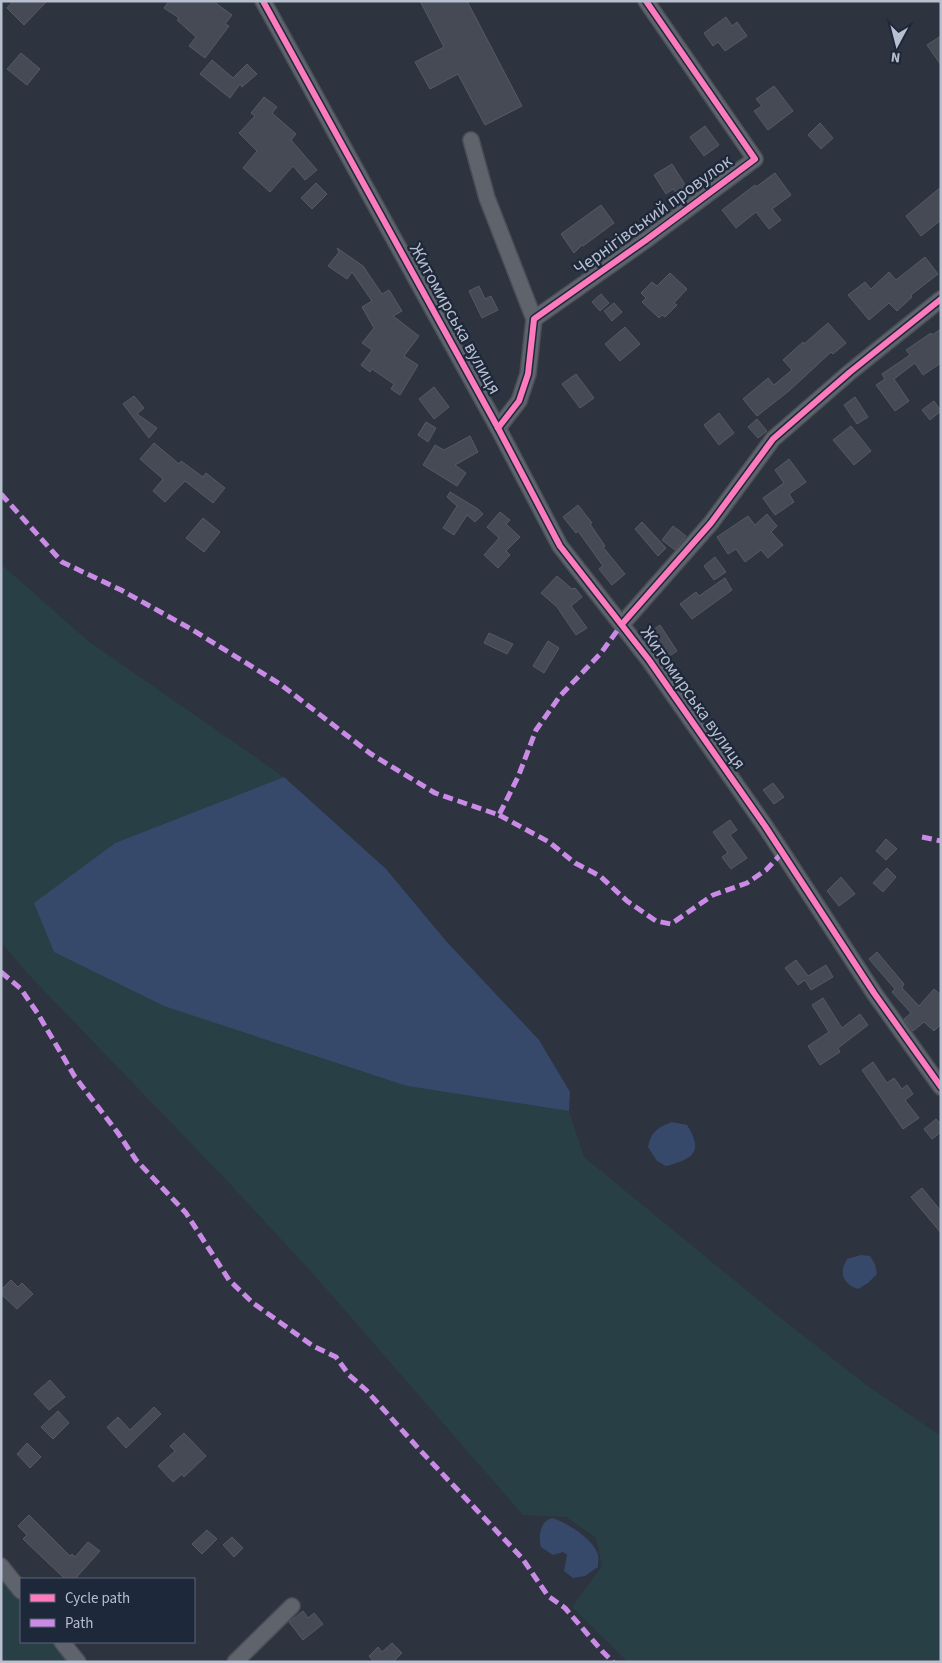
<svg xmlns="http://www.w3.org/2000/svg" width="942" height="1663" font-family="'Source Sans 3',sans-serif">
<rect width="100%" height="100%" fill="#2d333f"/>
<g fill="#283f46">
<polygon points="1,564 88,641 284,777 115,843 35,903 407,1086 569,1111 584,1157 773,1312 869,1387 941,1436 941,1662 628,1662 572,1607 602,1566 596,1538 566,1517 523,1515 315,1276 230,1184 27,973 1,942"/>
<polygon points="1,1575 21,1600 21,1642 54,1642 71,1662 1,1662"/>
</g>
<g fill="#36496b">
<polygon points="284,777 386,869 446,941 539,1040 570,1092 569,1111 407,1086 164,1006 54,952 34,903 115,843"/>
<path d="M672,1122L687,1125C704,1152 693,1159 666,1166L657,1161L648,1147C651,1132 658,1127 672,1122Z"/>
<path d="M861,1255L870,1256L875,1264L877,1274L868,1283L858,1289C842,1284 839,1272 847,1259Z"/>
<path d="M552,1518C566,1522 594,1539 598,1555C599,1558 598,1563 598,1567L585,1576L573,1578L564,1571L567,1555L563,1552L553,1555L541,1547C538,1537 540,1521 552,1518Z"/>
</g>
<g fill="#454a54" stroke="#555b66">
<polygon points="13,1 47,1 24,25 7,8"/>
<polygon points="169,1 213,1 232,15 225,24 229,26 205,58 189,46 196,37 177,20 179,18 164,8"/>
<polygon points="420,1 467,1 522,106 485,125 458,74 430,89 415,62 444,47"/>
<polygon points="726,17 732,26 737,22 747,36 725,51 718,42 713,46 704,33"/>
<polygon points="941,36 941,65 927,45"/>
<polygon points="21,53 40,69 27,85 7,69"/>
<polygon points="212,60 233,78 247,64 257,74 242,87 240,84 230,98 200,74"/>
<polygon points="774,86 793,111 768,130 754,111 762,106 756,99"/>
<polygon points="264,97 277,107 272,113 296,134 291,140 317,170 305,180 293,166 270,192 243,168 257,151 239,133 255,116 251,113"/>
<polygon points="820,123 833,138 821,149 808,135"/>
<polygon points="705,126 719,145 704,156 690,137"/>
<polygon points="672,164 687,188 689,186 694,193 682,201 673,189 666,194 654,175"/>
<polygon points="775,173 791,195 772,209 781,220 769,229 756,212 736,228 722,210 755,185 756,187"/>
<polygon points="316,183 327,194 312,209 301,198"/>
<polygon points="941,187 941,220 921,236 906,216"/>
<polygon points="601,205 614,223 583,246 582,245 574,253 561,234"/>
<polygon points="337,248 363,266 382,294 389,290 402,311 393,316 419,336 404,356 418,365 400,395 391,389 394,384 372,369 370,372 361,365 372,350 362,343 374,328 362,307 372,301 352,272 347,279 328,266 339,252"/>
<polygon points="925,257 938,274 911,295 912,297 897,311 889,303 869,320 848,295 865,282 871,289 889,272 896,280"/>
<polygon points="670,273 687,289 674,303 677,305 665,317 662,315 659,318 642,302 646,298 641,293 652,282 657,286"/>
<polygon points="479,286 485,299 491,296 498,310 482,318 469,291"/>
<polygon points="601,294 609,303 600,311 592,302"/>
<polygon points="614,303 622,312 612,321 604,311"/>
<polygon points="828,323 846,343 833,354 831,352 790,390 757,416 743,399 768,378 774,385 792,370 783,360 803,342 804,344"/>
<polygon points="625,327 640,344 620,361 605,344"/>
<polygon points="941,329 941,363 923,375 915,363 894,379 909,401 895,411 876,385 885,379 882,374 910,355 906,350 931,333 932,335"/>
<polygon points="576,374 594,398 580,408 562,384"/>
<polygon points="434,387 449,407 434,419 419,399"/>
<polygon points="134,396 144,408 137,414 157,428 149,438 123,404"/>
<polygon points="855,397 868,417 857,424 844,405"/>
<polygon points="934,401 941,411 930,420 922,410"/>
<polygon points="719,413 734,433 719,445 704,425"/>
<polygon points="757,419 767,431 758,438 748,427"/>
<polygon points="426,422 436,428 428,442 418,435"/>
<polygon points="851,426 871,451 854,465 833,440"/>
<polygon points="470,436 478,452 455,465 466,473 457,486 423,465 435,445 444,450"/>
<polygon points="154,443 179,464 181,461 203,477 206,473 225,488 213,503 185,481 165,502 153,491 163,479 140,459"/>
<polygon points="789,459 806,482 789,494 794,502 775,515 763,498 784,483 775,470"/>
<polygon points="450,492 478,509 483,514 475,522 467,515 454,535 443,528 457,506 447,497"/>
<polygon points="578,505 592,523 590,524 605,546 603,547 625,574 612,585 599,569 603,566 578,531 576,533 563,517"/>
<polygon points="500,512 510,520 506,524 520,537 506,551 510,555 498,568 484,555 499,538 487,527"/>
<polygon points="767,514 777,526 771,532 783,545 768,558 761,550 745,562 736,549 728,554 717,537 748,516 755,525"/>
<polygon points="203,518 220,532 204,552 186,538"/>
<polygon points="642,522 666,548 658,556 635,529"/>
<polygon points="673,526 686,536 675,550 662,540"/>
<polygon points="715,557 726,572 714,580 704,566"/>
<polygon points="557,576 572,589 575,588 582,597 571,606 587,628 576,635 557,607 541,593"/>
<polygon points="725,578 732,590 692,619 680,604 696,592 699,596"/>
<polygon points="660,625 677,651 665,659 647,634"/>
<polygon points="489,633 513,644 507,654 484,643"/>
<polygon points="548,641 559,648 544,673 533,666"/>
<polygon points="773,783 784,797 774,804 763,790"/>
<polygon points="730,820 737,830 730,835 747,858 731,869 722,857 728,853 713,832"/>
<polygon points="886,839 897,849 886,860 876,851"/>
<polygon points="887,868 896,877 883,892 873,883"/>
<polygon points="841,877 855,894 839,906 827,891"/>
<polygon points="877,952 904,984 902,988 919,1006 934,989 941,995 941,1024 934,1031 924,1022 913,1031 904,1019 911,1013 892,992 895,989 869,959"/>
<polygon points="796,960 808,976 826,965 833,977 811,990 805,980 798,985 785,968"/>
<polygon points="823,998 842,1028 860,1014 868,1025 838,1048 840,1052 820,1065 808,1046 829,1032 812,1005"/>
<polygon points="873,1062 887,1083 894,1078 902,1089 907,1085 913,1094 905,1100 919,1118 903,1129 862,1070"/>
<polygon points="936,1119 941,1124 941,1132 932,1139 924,1129"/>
<polygon points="922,1188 941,1211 941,1233 911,1197"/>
<polygon points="11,1280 18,1287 22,1283 33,1294 17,1309 1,1294 1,1290"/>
<polygon points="50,1380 65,1397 49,1410 34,1394"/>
<polygon points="154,1407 161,1414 126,1448 107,1427 118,1417 130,1430"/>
<polygon points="58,1411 69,1423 53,1439 41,1427"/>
<polygon points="184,1433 206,1456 184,1477 182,1474 173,1482 158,1466 175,1451 170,1446"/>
<polygon points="27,1443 41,1457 30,1468 17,1454"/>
<polygon points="29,1515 70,1556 72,1554 75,1557 88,1542 100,1551 75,1579 65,1579 23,1539 27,1535 18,1526"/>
<polygon points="207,1530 217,1539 202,1554 192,1544"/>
<polygon points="232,1537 243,1548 234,1557 223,1545"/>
<polygon points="303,1611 308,1618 314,1613 323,1624 303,1640 289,1622"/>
<polygon points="392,1643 402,1653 393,1662 372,1662 373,1661 369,1656 378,1647 382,1652"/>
</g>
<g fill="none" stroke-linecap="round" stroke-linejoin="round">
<g stroke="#4a4e57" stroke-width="18">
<g id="minor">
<polyline points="263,1 498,428 560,546 649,660 765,826 874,993 941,1087"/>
<polyline points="471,140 487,198 534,319 528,374 519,401 498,428"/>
<polyline points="534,319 646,240 755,159 646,1"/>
<polyline points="622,624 711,523 773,439 850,372 941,299"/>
<polyline points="1,1566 21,1591"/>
<polyline points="62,1642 78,1662"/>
<polyline points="235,1662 292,1606"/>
</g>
</g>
<use href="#minor" stroke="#5e636c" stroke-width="15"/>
<g stroke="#ca8be6" stroke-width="5" stroke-dasharray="10 5" stroke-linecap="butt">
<polyline points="1,494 62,562 121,590 191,629 280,684 371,754 435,793 499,815 518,777 536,730 560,696 601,653 622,624"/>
<polyline points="499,815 549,842 575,863 600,876 627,901 656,921 671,924 713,895 747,883 766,870 782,853"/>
<polyline points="922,837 941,841"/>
<polyline points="1,972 21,989 38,1014 75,1077 118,1133 136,1160 186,1213 229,1280 253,1303 313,1346 336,1357 349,1375 366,1390 418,1448 522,1558 548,1596 565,1608 602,1651 613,1662"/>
</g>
<g stroke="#1e283b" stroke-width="9">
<g id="cycleway">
<polyline points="263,1 498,428 560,546 649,660 765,826 874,993 941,1087"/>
<polyline points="498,428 519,401 528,374 534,319 646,240 755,159 646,1"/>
<polyline points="622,624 711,523 773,439 850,372 941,299"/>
</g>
</g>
<use href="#cycleway" stroke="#fd7abc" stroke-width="6"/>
</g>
<g text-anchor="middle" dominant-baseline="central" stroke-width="4.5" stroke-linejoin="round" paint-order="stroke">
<g font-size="18" fill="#b8bfcf" stroke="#1e283b">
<text transform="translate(653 215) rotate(-36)">Чернігівський провулок</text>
<text transform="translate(455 319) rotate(61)">Житомирська вулиця</text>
<text transform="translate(693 698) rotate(55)">Житомирська вулиця</text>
</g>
</g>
<rect width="942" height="1663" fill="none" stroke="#b8bfcf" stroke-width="5"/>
<rect x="20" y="1578" width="175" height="65" fill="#1e283b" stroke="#5c6476"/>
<rect x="30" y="1594" width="25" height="8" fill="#fd7abc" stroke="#5c6476"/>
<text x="65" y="1603" font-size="15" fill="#b8bfcf">Cycle path</text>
<rect x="30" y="1619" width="25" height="8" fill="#ca8be6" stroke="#5c6476"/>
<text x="65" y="1628" font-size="15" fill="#b8bfcf">Path</text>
<g transform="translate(897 45) rotate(187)" stroke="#1e283b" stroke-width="4" paint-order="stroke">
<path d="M0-4L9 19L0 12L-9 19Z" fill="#b8bfcf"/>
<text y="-8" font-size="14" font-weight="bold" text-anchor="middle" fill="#b8bfcf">N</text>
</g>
</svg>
